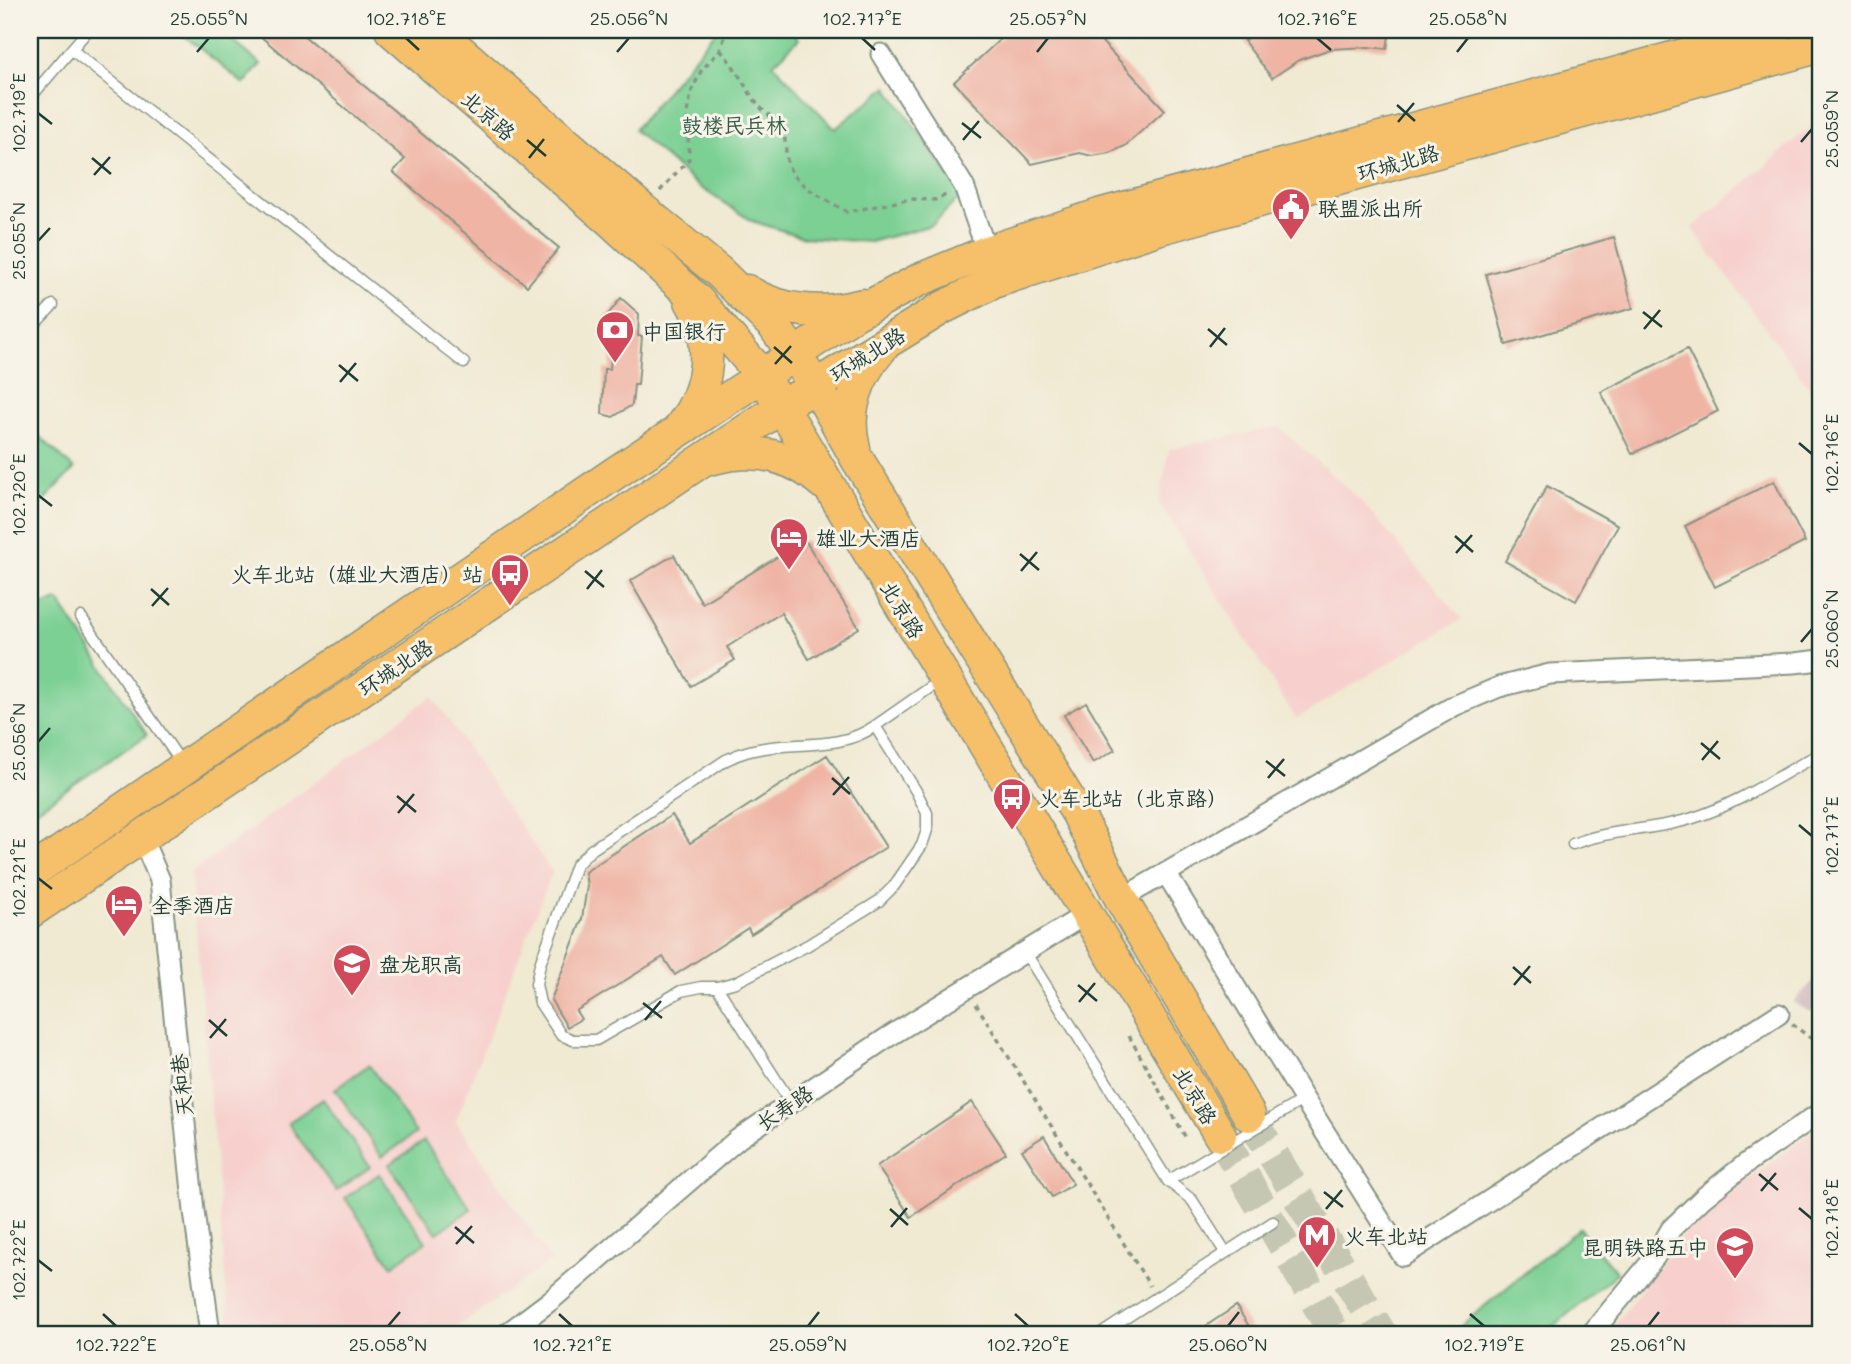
<svg xmlns="http://www.w3.org/2000/svg" width="1851" height="1364" font-family="Mali,'LXGW WenKai TC',sans-serif">
<rect width="100%" height="100%" fill="#f7f3e8"/>
<filter id="ink" filterUnits="userSpaceOnUse"><feTurbulence type="fractalNoise" baseFrequency=".0143" numOctaves="2"/><feDisplacementMap in="SourceGraphic" scale="14" xChannelSelector="R" yChannelSelector="G"/><feConvolveMatrix kernelMatrix="1 2 1 2 8 2 1 2 1" color-interpolation-filters="sRGB"/></filter>
<filter id="wash" filterUnits="userSpaceOnUse"><feTurbulence type="fractalNoise" baseFrequency=".00686" numOctaves="4" result="noise"/><feDisplacementMap in="SourceGraphic" scale="28" xChannelSelector="R" yChannelSelector="G"/><feGaussianBlur stdDeviation="1.57" result="paint"/><feColorMatrix in="noise" values="0 0 0 0 0 0 0 0 0 0 0 0 0 0 0 0 0 1.4 0 .05"/><feComposite in="paint" operator="in"/></filter>
<g filter="url(#wash)">
<rect width="100%" height="100%" fill="#f0ead3"/>
<g fill="#f7d0cd">
<polygon points="1821,118 1821,404 1692,228"/>
<polygon points="1279,427 1362,502 1462,619 1296,719 1159,503 1169,449"/>
<polygon points="432,696 552,872 456,1121 551,1260 448,1334 230,1334 191,873"/>
<polygon points="1821,1124 1821,1334 1608,1334 1690,1225"/>
</g>
<polygon fill="#d2bec3" points="1821,973 1821,1004 1810,1012 1793,1002"/>
<g fill="#7bd094" stroke="#4d8664" stroke-width="2">
<polygon points="177,30 219,30 261,64 244,84"/>
<polygon points="717,30 792,30 799,39 773,64 835,129 887,87 962,195 932,225 870,242 803,237 752,221 698,186 634,130"/>
<polygon points="30,427 74,469 30,515"/>
<polygon points="59,601 147,735 30,814 30,662 32,660 30,654 30,609"/>
<polygon points="369,1065 416,1133 382,1157 335,1089"/>
<polygon points="323,1099 370,1167 336,1191 288,1123"/>
<polygon points="424,1141 471,1209 437,1233 389,1165"/>
<polygon points="379,1174 426,1242 392,1266 345,1198"/>
<polygon points="1579,1228 1617,1273 1544,1334 1451,1334"/>
</g>
<g id="blocks">
<g fill="#efb4a4">
<polygon points="253,30 297,30 559,248 527,286 393,172 405,159"/>
<polygon points="1010,30 1091,30 1165,110 1125,146 1110,153 1092,156 1080,153 1032,164 954,82"/>
<polygon points="1259,30 1390,30 1387,49 1368,47 1330,49 1299,60 1272,78 1244,41"/>
<polygon points="1614,237 1633,308 1506,345 1486,274"/>
<polygon points="621,298 639,314 638,336 642,336 638,385 634,385 632,405 613,417 602,414 604,369 610,369 612,342 605,336 606,317"/>
<polygon points="1687,349 1718,411 1632,454 1601,392"/>
<polygon points="1774,481 1805,542 1715,587 1685,526"/>
<polygon points="1547,486 1618,525 1576,601 1505,561"/>
<polygon points="805,540 859,628 809,659 781,613 727,647 735,660 691,686 630,581 674,555 702,603"/>
<polygon points="1086,702 1115,750 1093,763 1064,715"/>
<polygon points="827,755 886,847 751,934 748,928 675,975 663,957 576,1011 581,1019 567,1027 551,1000 582,919 587,886 585,872 672,815 690,843"/>
<polygon points="972,1102 1006,1153 911,1217 877,1166"/>
<polygon points="1044,1136 1073,1184 1052,1197 1022,1150"/>
<polygon points="1236,1306 1254,1334 1194,1334"/>
</g>
</g>
</g>
<g filter="url(#ink)">
<use href="#blocks" fill-opacity="0" stroke="#889484" stroke-width="2"/>
<g fill="none" stroke-linecap="round" stroke-linejoin="round">
<g stroke="#c6c7b3" stroke-width="32" stroke-dasharray="32 16" stroke-linecap="butt">
<polyline points="1249,1115 1381,1334"/>
<polyline points="1220,1135 1335,1334"/>
</g>
<g stroke="#889484" stroke-width="13">
<g id="lane">
<polyline points="72,50 464,363"/>
<polyline points="30,98 88,30"/>
<polyline points="30,329 53,305"/>
<polyline points="81,617 183,765"/>
<path d="M875,726L916,791L927,813V830L922,845L894,886L879,901L808,945L736,982L717,987H701L681,991L596,1040H573L561,1035L540,1003L536,984L540,964L576,865L591,850L726,760C732,757 739,754 746,752C788,739 837,753 875,726L941,680"/>
<path d="M1573,844C1610,829 1651,831 1690,819C1736,805 1779,776 1821,753"/>
<polyline points="1025,952 1168,1181 1192,1200 1225,1252"/>
<polyline points="717,987 791,1103"/>
<polyline points="1168,1181 1304,1099"/>
<polyline points="1101,1334 1273,1222"/>
</g>
</g>
<g stroke="#889484" stroke-width="23">
<g id="street">
<polyline points="881,54 964,186 987,252"/>
<polyline points="142,838 160,880 194,1211 210,1334"/>
<polyline points="1166,873 1304,1099 1403,1256 1779,1014"/>
<polyline points="1121,899 1454,706 1499,687 1550,674 1794,663 1821,660"/>
<polyline points="506,1334 550,1301 738,1139 885,1039 1086,914"/>
<polyline points="1591,1334 1655,1257 1671,1229 1703,1198 1748,1162 1821,1112"/>
</g>
</g>
<g stroke="#889484" stroke-width="35">
<g id="primary">
<polyline points="391,30 612,222 698,301 763,376 1220,1135"/>
<polyline points="436,30 643,210 719,272 774,326 816,386 857,459 1078,814 1121,899 1249,1115"/>
<path d="M747,291C782,313 824,315 863,305"/>
<path d="M681,426C710,389 715,342 691,301"/>
<path d="M854,448C844,412 857,377 880,350"/>
<path d="M713,458C754,447 792,455 823,483"/>
<polyline points="30,873 615,473 857,313 919,280 987,252 1099,215 1775,30"/>
<polyline points="30,912 783,406 942,308 996,281 1157,229 1821,46"/>
</g>
</g>
<g stroke="#889484" stroke-width="3.5" stroke-dasharray="5 5" stroke-linecap="butt">
<path d="M720,50C737,67 745,90 761,108C768,115 781,123 783,132C788,146 783,161 793,174C806,191 830,201 847,212L911,199L935,200L946,195"/>
<polyline points="660,191 689,159 687,113 692,90 701,71 720,50 727,30"/>
<polyline points="976,1004 1150,1286"/>
<polyline points="1792,1024 1821,1046"/>
<polyline points="1129,1036 1186,1138"/>
</g>
<use href="#lane" stroke="#fff" stroke-width="10"/>
<use href="#street" stroke="#fff" stroke-width="19"/>
<use href="#primary" stroke="#f6c06b" stroke-width="32"/>
</g>
</g>
<path fill="none" stroke="#1f3d34" stroke-width="2.5" d="M406,38L419,50M862,38L875,50M1317,38L1331,50M197,52L209,38M617,52L629,38M1037,52L1048,38M1457,52L1468,38M1397,105L1415,121M38,113L52,124M1398,122L1414,103M962,123L981,138M527,140L546,156M963,140L979,121M1801,142L1812,129M92,158L111,174M529,158L544,139M94,175L110,157M38,241L50,228M1643,312L1662,327M1208,329L1227,345M1644,329L1660,310M774,347L792,363M1210,347L1225,328M775,364L791,346M339,365L358,381M340,382L356,363M1799,443L1812,454M38,495L52,506M1455,536L1473,552M1456,553L1472,535M1020,554L1039,570M585,571L604,587M1021,571L1037,552M151,589L169,605M587,589L602,570M152,606L168,588M1801,642L1812,629M38,742L50,728M1701,743L1720,759M1702,760L1718,741M1266,761L1285,776M832,778L850,794M1268,778L1284,759M833,795L849,777M397,796L416,812M398,813L414,794M1799,825L1812,836M38,878L52,889M1513,967L1531,983M1078,985L1097,1001M1514,985L1530,966M1079,1002L1095,983M643,1003L662,1018M209,1020L227,1036M645,1020L661,1001M210,1038L226,1019M1759,1174L1778,1190M1761,1191L1776,1173M1324,1192L1343,1207M1799,1208L1812,1219M890,1209L908,1225M1326,1209L1342,1190M455,1227L474,1243M891,1227L907,1208M456,1244L472,1226M38,1260L52,1271M103,1314L116,1326M559,1314L572,1326M1015,1314L1028,1326M1470,1314L1484,1326M388,1326L400,1312M808,1326L819,1312M1228,1326L1239,1312M1648,1326L1659,1312"/>
<defs>
<g id="civic-pin" transform="scale(2.0125)"><path d="M0 17L-7.5 6A9.5 9.5 0 1 1 7.5 6Z" fill="#d1495b" stroke="#f7f3e8"/><path d="M-.6-6.5H3V-4.5H.6V-3L4-1V1h2V6H-6V1h2V-1L-.6-3ZM-1.2 2.5V6h2.4V2.5Z" fill="#fff"/></g>
<g id="bank-pin" transform="scale(2.0125)"><path d="M0 17L-7.5 6A9.5 9.5 0 1 1 7.5 6Z" fill="#d1495b" stroke="#f7f3e8"/><path d="M-6-4H6V4H-6ZM0-2.3a2.3 2.3 0 1 0 0 4.6a2.3 2.3 0 1 0 0-4.6Z" fill="#fff"/></g>
<g id="hotel-pin" transform="scale(2.0125)"><path d="M0 17L-7.5 6A9.5 9.5 0 1 1 7.5 6Z" fill="#d1495b" stroke="#f7f3e8"/><path d="M-6-4.5h1.5V1H6V5H4.5V3h-9V5H-6ZM-4 0a1.8 1.8 0 1 1 3.6 0ZM.5 0V-2.5h3Q6-2.5 6 0Z" fill="#fff"/></g>
<g id="bus-pin" transform="scale(2.0125)"><path d="M0 17L-7.5 6A9.5 9.5 0 1 1 7.5 6Z" fill="#d1495b" stroke="#f7f3e8"/><path d="M-5-6H5V4H4V6H2V4H-2V6H-4V4H-5ZM-3.5-4V0h7V-4ZM-3.5 1.2v1.5H-2V1.2ZM2 1.2v1.5H3.5V1.2Z" fill="#fff"/></g>
<g id="school-pin" transform="scale(2.0125)"><path d="M0 17L-7.5 6A9.5 9.5 0 1 1 7.5 6Z" fill="#d1495b" stroke="#f7f3e8"/><path d="M0-5L7-2L0 1L-7-2ZM-4 1L0 2.5L4 1V4Q0 6-4 4Z" fill="#fff"/></g>
<g id="metro-pin" transform="scale(2.0125)"><path d="M0 17L-7.5 6A9.5 9.5 0 1 1 7.5 6Z" fill="#d1495b" stroke="#f7f3e8"/><path d="M-5.5 5V-5H-3L0 0L3-5H5.5V5H3V-.5L0 4L-3-.5V5Z" fill="#fff"/></g>
</defs>
<g fill-rule="evenodd">
<use href="#civic-pin" x="1291" y="207"/>
<use href="#bank-pin" x="615" y="330"/>
<use href="#hotel-pin" x="789" y="537"/>
<use href="#bus-pin" x="510" y="573"/>
<use href="#bus-pin" x="1012" y="797"/>
<use href="#hotel-pin" x="124" y="904"/>
<use href="#school-pin" x="352" y="963"/>
<use href="#metro-pin" x="1317" y="1235"/>
<use href="#school-pin" x="1735" y="1246"/>
</g>
<g text-anchor="middle" dominant-baseline="central" stroke-width="6" stroke-linejoin="round" paint-order="stroke">
<g font-size="21" fill="#1f3d34" stroke="#f7f3e8">
<text transform="translate(489 115) rotate(41)">北京路</text>
<text transform="translate(1398 162) rotate(-16)">环城北路</text>
<text transform="translate(867 354) rotate(-32)">环城北路</text>
<text transform="translate(903 609) rotate(59)">北京路</text>
<text transform="translate(395 667) rotate(-34)">环城北路</text>
<text transform="translate(181 1085) rotate(-96)">天和巷</text>
<text transform="translate(1196 1095) rotate(59)">北京路</text>
<text transform="translate(784 1107) rotate(-34)">长寿路</text>
</g>
<g font-size="21" fill="#315a47" stroke="#f7f3e8">
<text x="734" y="124">鼓楼民兵林</text>
</g>
<g font-size="21" fill="#1f3d34" stroke="#f7f3e8" text-anchor="start">
<text x="1318" y="207">联盟派出所</text>
<text x="642" y="330">中国银行</text>
<text x="816" y="537">雄业大酒店</text>
<text x="483" y="573" text-anchor="end">火车北站（雄业大酒店）站</text>
<text x="1039" y="797">火车北站（北京路）</text>
<text x="151" y="904">全季酒店</text>
<text x="379" y="963">盘龙职高</text>
<text x="1344" y="1235">火车北站</text>
<text x="1708" y="1246" text-anchor="end">昆明铁路五中</text>
</g>
</g>
<rect width="1851" height="1364" fill="none" stroke="#f7f3e8" stroke-width="77"/>
<rect x="38" y="38" width="1774" height="1288" fill="none" stroke="#1f3d34" stroke-width="2.5"/>
<g font-size="18" text-anchor="middle" fill="#1f3d34">
<text x="209" y="25">25.055°N</text>
<text x="406" y="25">102.718°E</text>
<text x="629" y="25">25.056°N</text>
<text x="862" y="25">102.717°E</text>
<text x="1048" y="25">25.057°N</text>
<text x="1317" y="25">102.716°E</text>
<text x="1468" y="25">25.058°N</text>
<text transform="translate(19 113) rotate(-90)" y="6">102.719°E</text>
<text transform="translate(1832 129) rotate(-90)" y="6">25.059°N</text>
<text transform="translate(19 241) rotate(-90)" y="6">25.055°N</text>
<text transform="translate(1832 454) rotate(-90)" y="6">102.716°E</text>
<text transform="translate(19 495) rotate(-90)" y="6">102.720°E</text>
<text transform="translate(1832 629) rotate(-90)" y="6">25.060°N</text>
<text transform="translate(19 742) rotate(-90)" y="6">25.056°N</text>
<text transform="translate(1832 836) rotate(-90)" y="6">102.717°E</text>
<text transform="translate(19 878) rotate(-90)" y="6">102.721°E</text>
<text transform="translate(1832 1219) rotate(-90)" y="6">102.718°E</text>
<text transform="translate(19 1260) rotate(-90)" y="6">102.722°E</text>
<text x="116" y="1351">102.722°E</text>
<text x="388" y="1351">25.058°N</text>
<text x="572" y="1351">102.721°E</text>
<text x="808" y="1351">25.059°N</text>
<text x="1028" y="1351">102.720°E</text>
<text x="1228" y="1351">25.060°N</text>
<text x="1484" y="1351">102.719°E</text>
<text x="1648" y="1351">25.061°N</text>
</g>
</svg>
